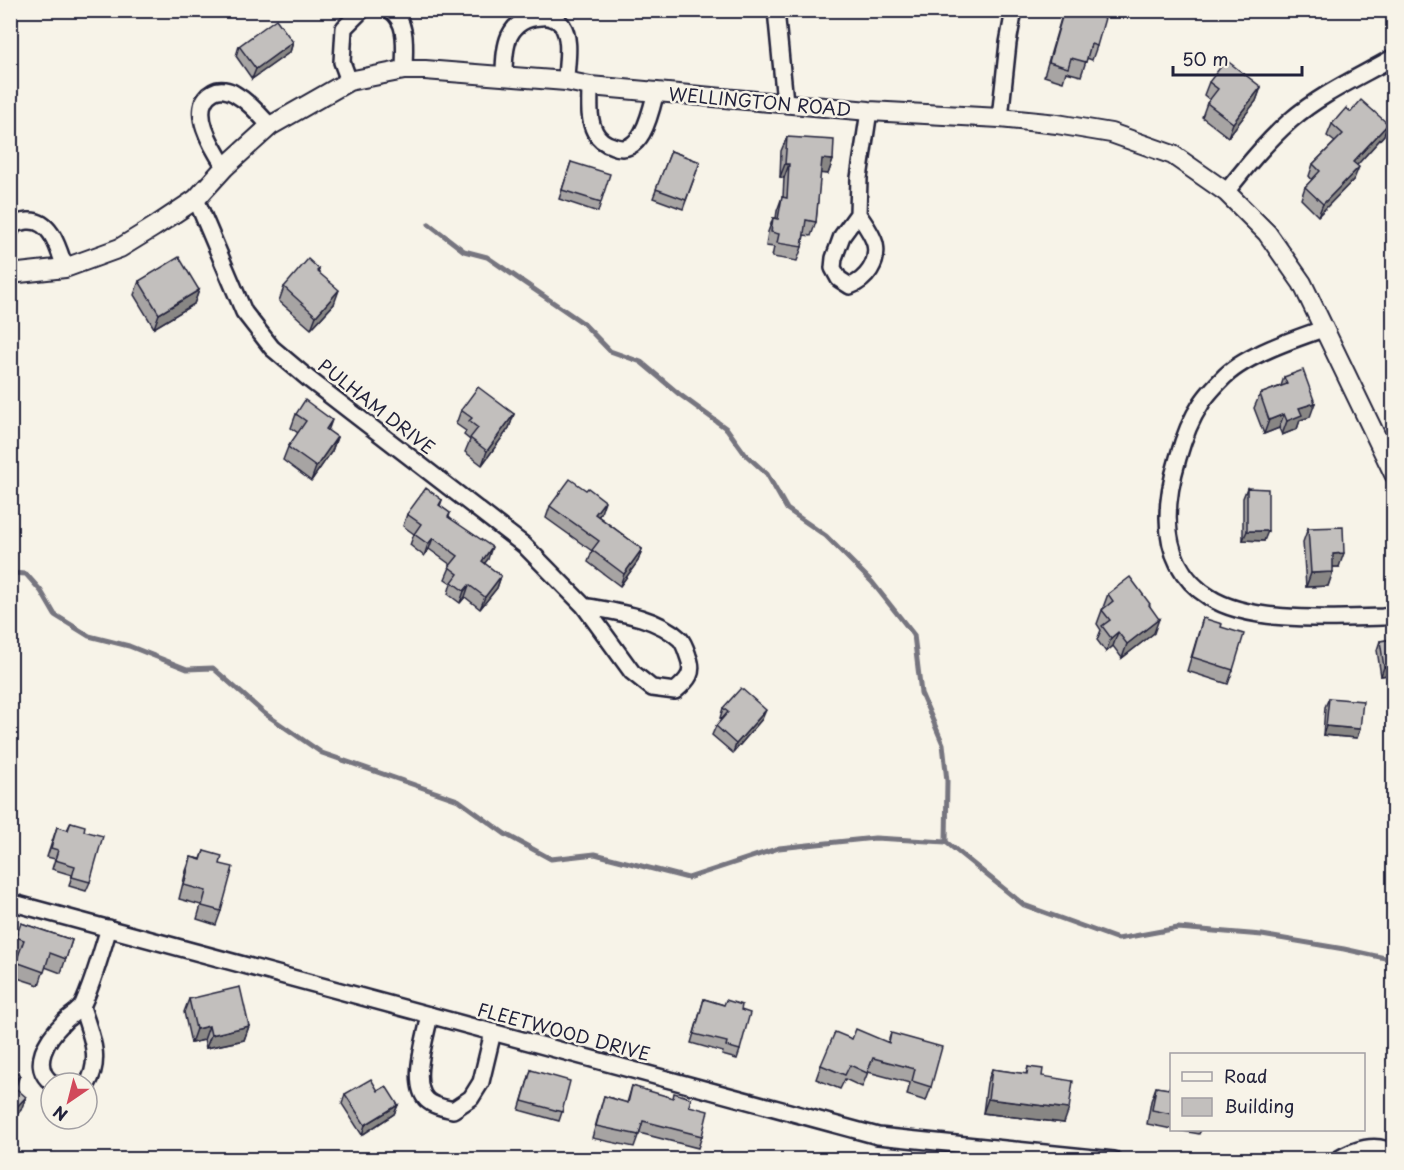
<svg xmlns="http://www.w3.org/2000/svg" width="1404" height="1170" font-family="'Playpen Sans',sans-serif">
<rect width="100%" height="100%" fill="#f7f3e8"/>
<filter id="ink" filterUnits="userSpaceOnUse"><feTurbulence type="fractalNoise" baseFrequency=".0167" numOctaves="2"/><feDisplacementMap in="SourceGraphic" scale="12" xChannelSelector="R" yChannelSelector="G"/><feConvolveMatrix kernelMatrix="1 2 1 2 8 2 1 2 1" color-interpolation-filters="sRGB"/></filter>
<g filter="url(#ink)">
<g fill="none" stroke-linecap="round" stroke-linejoin="round">
<g stroke="#76747f" stroke-width="5">
<polyline points="429,224 464,251 487,257 583,323 610,351 641,362 679,394 727,429 745,454 767,474 787,509 826,536 872,582 914,635 921,693 943,744 947,781 946,842"/>
<polyline points="10,573 26,574 41,591 55,615 89,636 129,646 187,669 213,668 264,713 322,753 458,800 505,834 551,859 595,854 688,878 779,848 875,838 946,842 1024,905 1118,939 1178,928 1262,935 1344,949 1394,960"/>
</g>
<g stroke="#22223b" stroke-width="20">
<g id="minor">
<path d="M390,10C409,22 404,51 404,70"/>
<polyline points="776,10 785,102"/>
<path d="M504,75C504,47 506,19 541,17C548,16 558,19 562,25C572,40 566,64 566,81"/>
<polyline points="349,81 342,62 344,28 362,10"/>
<path d="M590,86C590,101 588,119 595,132C599,140 606,144 613,146C642,158 651,111 656,91"/>
<polyline points="1000,118 1008,43 1014,10"/>
<path d="M225,167C214,150 186,107 213,92C220,88 229,90 235,94C249,102 259,114 270,126"/>
<path d="M1226,192C1246,167 1266,142 1291,120C1321,94 1359,77 1394,57"/>
<path d="M196,199L244,312L272,348L310,380L524,545L584,606L632,672L652,688L675,691C688,680 695,673 688,656C686,650 684,643 680,639C655,616 616,612 584,606"/>
<path d="M858,214C864,223 872,233 875,244C879,263 866,280 850,286L839,279L833,268L834,258L842,236L858,214L859,178L869,111"/>
<path d="M10,231L14,224C18,223 24,221 28,221C52,219 59,251 65,268"/>
<path d="M1323,329C1294,339 1247,355 1225,376C1217,384 1207,394 1201,404C1191,419 1183,440 1178,458C1163,508 1159,565 1209,597C1250,624 1335,618 1383,617L1394,615"/>
<polyline points="10,902 878,1136 1114,1160"/>
<path d="M82,1007C90,1034 103,1058 87,1085"/>
<path d="M430,1015C426,1036 410,1084 427,1100C433,1106 445,1108 453,1110L471,1098L481,1082L493,1032"/>
<path d="M52,1083C29,1066 48,1038 63,1023C69,1016 79,1012 83,1004C94,980 101,953 109,928"/>
<path d="M1337,1160C1353,1150 1377,1141 1394,1154"/>
</g>
</g>
<g stroke="#22223b" stroke-width="22">
<polyline id="tertiary" points="10,274 65,268 120,248 154,227 196,199 225,167 270,126 349,81 404,70 425,70 566,81 590,86 869,111 1000,118 1057,124 1111,133 1173,155 1226,192 1267,233 1302,283 1394,474"/>
</g>
<use href="#minor" stroke="#f7f3e8" stroke-width="15"/>
<use href="#tertiary" stroke="#f7f3e8" stroke-width="18"/>
</g>
<g fill="#a7a4a3" stroke="#22223b" stroke-width="1.5">
<polygon points="1059,10 1090,10 1089,14 1097,46 1092,60 1087,58 1081,76 1066,72 1063,82 1044,76 1063,12"/>
<polygon points="293,42 290,52 252,79 236,56 239,46"/>
<polygon points="1209,82 1261,87 1256,101 1228,137 1202,117 1207,103 1210,100 1204,95"/>
<polygon points="1351,112 1388,124 1384,135 1357,165 1354,179 1318,216 1301,199 1305,187 1312,180 1309,176 1313,164 1335,142 1327,136 1332,124"/>
<polygon points="787,137 833,160 828,174 820,173 816,222 811,236 804,235 802,247 797,261 772,257 774,247 766,246 768,232 773,218 776,218 777,211 782,197 783,197 784,178 780,177 781,151"/>
<polygon points="671,151 700,162 683,209 653,198"/>
<polygon points="571,162 601,202 598,212 559,199"/>
<polygon points="319,269 318,272 334,304 311,329 279,301 284,287"/>
<polygon points="139,281 199,290 194,304 154,328 134,295"/>
<polygon points="1284,377 1310,417 1300,420 1297,429 1282,435 1279,428 1264,434 1254,408 1260,394 1281,386"/>
<polygon points="461,410 514,414 509,428 482,465 465,452 470,440 464,435 466,431 456,424"/>
<polygon points="296,414 328,431 337,437 332,451 311,481 283,460 288,447 298,433 291,428"/>
<polygon points="1247,488 1264,541 1243,540 1243,498"/>
<polygon points="442,500 440,506 450,513 449,517 488,559 484,564 501,576 497,588 480,609 465,597 460,603 448,594 451,583 445,579 451,565 429,549 424,556 410,545 414,534 403,526 407,514"/>
<polygon points="550,506 601,513 598,516 642,549 638,561 620,586 588,562 592,551 546,518"/>
<polygon points="1308,528 1339,567 1333,567 1328,586 1306,587 1303,542"/>
<polygon points="1108,594 1150,606 1154,633 1122,658 1113,646 1106,652 1097,640 1101,630 1097,624"/>
<polygon points="1203,618 1221,627 1233,670 1228,684 1187,671"/>
<polygon points="1394,639 1394,674 1381,676 1377,650 1380,641"/>
<polygon points="1329,698 1360,729 1357,738 1323,735 1325,707"/>
<polygon points="723,708 762,719 733,753 712,735 716,726 722,719 720,718"/>
<polygon points="71,822 84,831 90,882 86,891 69,886 72,875 52,869 55,859 47,857 57,827 67,830"/>
<polygon points="204,851 220,864 221,911 216,925 197,919 201,905 179,899 186,871 191,857 201,859"/>
<polygon points="21,923 72,940 61,973 45,967 39,985 11,976 18,954 11,951"/>
<polygon points="189,999 249,1026 244,1040 206,1048 204,1040 191,1043 184,1012"/>
<polygon points="704,999 741,1010 740,1050 737,1059 722,1055 723,1052 691,1043"/>
<polygon points="891,1033 931,1087 926,1101 907,1095 910,1083 868,1072 862,1087 845,1079 840,1089 816,1079 821,1065 852,1039 888,1042"/>
<polygon points="1028,1067 1042,1076 1064,1123 983,1113 987,1083 992,1069 1026,1074"/>
<polygon points="531,1070 562,1112 559,1121 519,1110"/>
<polygon points="632,1086 689,1106 702,1136 698,1148 639,1133 634,1147 592,1138 604,1096 627,1103"/>
<polygon points="1170,1086 1172,1086 1172,1129 1147,1124 1151,1101 1156,1087 1168,1089"/>
<polygon points="378,1091 398,1105 394,1114 362,1135 342,1104 345,1094"/>
<polygon points="1177,1130 1201,1130 1199,1134"/>
</g>
<g fill="#888684" stroke="#22223b" stroke-width="1.5">
<polygon points="293,42 290,52 252,79 256,69"/>
<polygon points="1261,87 1256,101 1228,137 1233,123"/>
<polygon points="1388,124 1384,135 1349,174 1353,162"/>
<polygon points="822,159 833,160 828,174 816,173"/>
<polygon points="785,164 789,164 784,178 780,177"/>
<polygon points="1359,167 1354,179 1318,216 1323,204"/>
<polygon points="199,290 194,304 154,328 159,314"/>
<polygon points="339,290 334,304 311,329 316,316"/>
<polygon points="1315,403 1310,417 1300,420 1297,429 1282,435 1287,421 1299,408"/>
<polygon points="514,414 509,428 482,465 487,451"/>
<polygon points="1284,414 1279,428 1264,434 1269,420"/>
<polygon points="332,420 327,434 326,429"/>
<polygon points="337,437 332,451 311,481 316,467"/>
<polygon points="605,501 601,513 591,526 595,514"/>
<polygon points="1247,531 1268,531 1264,541 1243,540"/>
<polygon points="433,538 429,549 424,556 428,544"/>
<polygon points="492,547 488,559 477,573 482,561"/>
<polygon points="642,549 638,561 620,586 624,574"/>
<polygon points="1344,553 1339,567 1327,567 1333,554"/>
<polygon points="1333,572 1328,586 1306,587 1311,573"/>
<polygon points="501,576 497,588 480,609 485,597"/>
<polygon points="469,585 465,597 460,603 464,591"/>
<polygon points="1159,619 1154,633 1122,658 1127,644"/>
<polygon points="1118,632 1113,646 1106,652 1111,638"/>
<polygon points="1394,666 1394,674 1381,676 1384,667"/>
<polygon points="766,710 762,719 733,753 736,744"/>
<polygon points="1326,726 1360,729 1357,738 1323,735"/>
<polygon points="209,1026 204,1040 191,1043 196,1029"/>
<polygon points="249,1026 244,1040 206,1048 211,1035"/>
<polygon points="20,1075 15,1089 12,1085"/>
<polygon points="26,1097 21,1110 10,1122 10,1114"/>
<polygon points="988,1099 1069,1109 1064,1123 983,1113"/>
<polygon points="398,1105 394,1114 362,1135 365,1125"/>
</g>
<g fill="#c2bfbd" stroke="#22223b" stroke-width="1.5">
<polygon points="1064,10 1090,10 1089,14 1105,18 1097,46 1091,44 1086,62 1071,58 1068,68 1049,62"/>
<polygon points="276,19 293,42 256,69 239,46"/>
<polygon points="1226,60 1261,87 1233,123 1207,103 1218,89 1209,82"/>
<polygon points="1361,100 1388,124 1353,162 1359,167 1323,204 1305,187 1320,171 1313,164 1343,134 1332,124 1346,108 1351,112"/>
<polygon points="787,137 834,140 833,160 822,159 816,222 806,220 802,247 777,243 779,234 771,232 773,218 778,219 782,197 787,198 789,164 785,164"/>
<polygon points="671,151 700,162 686,200 656,189"/>
<polygon points="571,162 610,174 601,202 562,190"/>
<polygon points="179,257 199,290 159,314 139,281"/>
<polygon points="308,259 319,269 317,271 339,290 316,316 284,287"/>
<polygon points="1303,370 1315,403 1299,408 1302,415 1287,421 1284,414 1269,420 1260,394 1287,384 1284,377"/>
<polygon points="478,387 514,414 487,451 470,438 478,428 469,421 472,418 461,410"/>
<polygon points="305,400 332,420 326,429 337,437 316,467 288,447 306,421 296,414"/>
<polygon points="570,479 586,490 588,488 605,501 595,514 642,549 624,574 592,550 599,541 550,506"/>
<polygon points="426,488 442,500 439,505 450,513 448,517 492,547 482,561 501,576 485,597 469,585 464,591 452,582 458,574 449,567 458,556 433,538 428,544 414,534 421,524 407,514"/>
<polygon points="1247,488 1268,489 1268,531 1247,531"/>
<polygon points="1343,527 1344,553 1333,554 1333,572 1311,573 1308,528"/>
<polygon points="1130,577 1150,604 1149,605 1159,619 1127,644 1118,632 1111,638 1102,626 1110,620 1102,610 1113,601 1108,594"/>
<polygon points="1203,618 1222,624 1221,627 1244,634 1233,670 1192,657"/>
<polygon points="1394,639 1394,666 1384,667 1380,641"/>
<polygon points="741,688 766,710 736,744 716,726 728,712 723,708"/>
<polygon points="1329,698 1363,701 1360,729 1326,726"/>
<polygon points="10,805 17,807 10,830"/>
<polygon points="71,822 85,826 84,831 103,836 90,882 72,877 75,866 55,860 58,850 51,848 57,827 68,830"/>
<polygon points="204,851 222,856 220,864 233,867 221,911 202,906 206,891 184,885 191,857 201,860"/>
<polygon points="21,923 72,940 66,959 50,953 44,972 16,962 24,940 16,937"/>
<polygon points="240,987 249,1026 211,1035 209,1026 196,1029 189,999"/>
<polygon points="704,999 724,1005 726,1000 742,1005 741,1010 750,1013 740,1050 726,1046 727,1042 694,1034"/>
<polygon points="856,1029 889,1043 891,1033 942,1047 931,1087 912,1081 915,1069 873,1058 867,1073 850,1065 845,1075 821,1065 835,1032 852,1039"/>
<polygon points="10,1066 20,1075 12,1085 26,1097 10,1114"/>
<polygon points="1028,1067 1043,1069 1042,1076 1073,1081 1069,1109 988,1099 992,1069 1027,1074"/>
<polygon points="531,1070 570,1081 562,1112 522,1101"/>
<polygon points="371,1079 378,1091 386,1086 398,1105 365,1125 345,1094"/>
<polygon points="632,1086 673,1098 674,1093 691,1098 689,1106 708,1111 702,1136 643,1121 639,1135 596,1126 604,1096 628,1103"/>
<polygon points="1170,1086 1172,1086 1172,1114 1152,1110 1156,1087 1169,1089"/>
<polygon points="909,1152 957,1155 957,1160 909,1160"/>
</g>
</g>
<g text-anchor="middle" dominant-baseline="central" stroke-width="5" stroke-linejoin="round" paint-order="stroke">
<g font-size="18" fill="#22223b" stroke="#f7f3e8">
<text transform="translate(760 101) rotate(5)">WELLINGTON ROAD</text>
<text transform="translate(377 406) rotate(38)">PULHAM DRIVE</text>
<text transform="translate(564 1031) rotate(15)">FLEETWOOD DRIVE</text>
</g>
</g>
<rect width="1404" height="1170" fill="none" stroke="#f7f3e8" stroke-width="36"/>
<rect x="18" y="18" width="1368" height="1134" fill="none" stroke="#22223b" stroke-width="2" filter="url(#ink)"/>
<rect x="1170" y="1053" width="195" height="78" fill="#f7f3e8" stroke="#a29fa3" stroke-width="1.5"/>
<rect x="1182" y="1072" width="30" height="9" fill="#f7f3e8" stroke="#a29fa3" stroke-width="1.5"/>
<text x="1224" y="1083" font-size="18" fill="#22223b">Road</text>
<rect x="1182" y="1098" width="30" height="18" fill="#c2bfbd" stroke="#a29fa3" stroke-width="1.5"/>
<text x="1224" y="1113" font-size="18" fill="#22223b">Building</text>
<g transform="translate(69 1101) rotate(215)"><circle r="28" fill="#f7f3e8" stroke="#a29fa3" stroke-width="1.5"/>
<path d="M0-4.5L10 22L0 15L-10 22Z" fill="#d1495b"/>
<text y="-9" font-size="16" font-weight="bold" text-anchor="middle" fill="#22223b">N</text>
</g>
<path d="M1173 66v9h129v-9" fill="none" stroke="#22223b" stroke-width="3"/>
<text x="1182" y="66" font-size="18" fill="#22223b" stroke="#f7f3e8" stroke-width="4.5" paint-order="stroke">50 m</text>
</svg>
